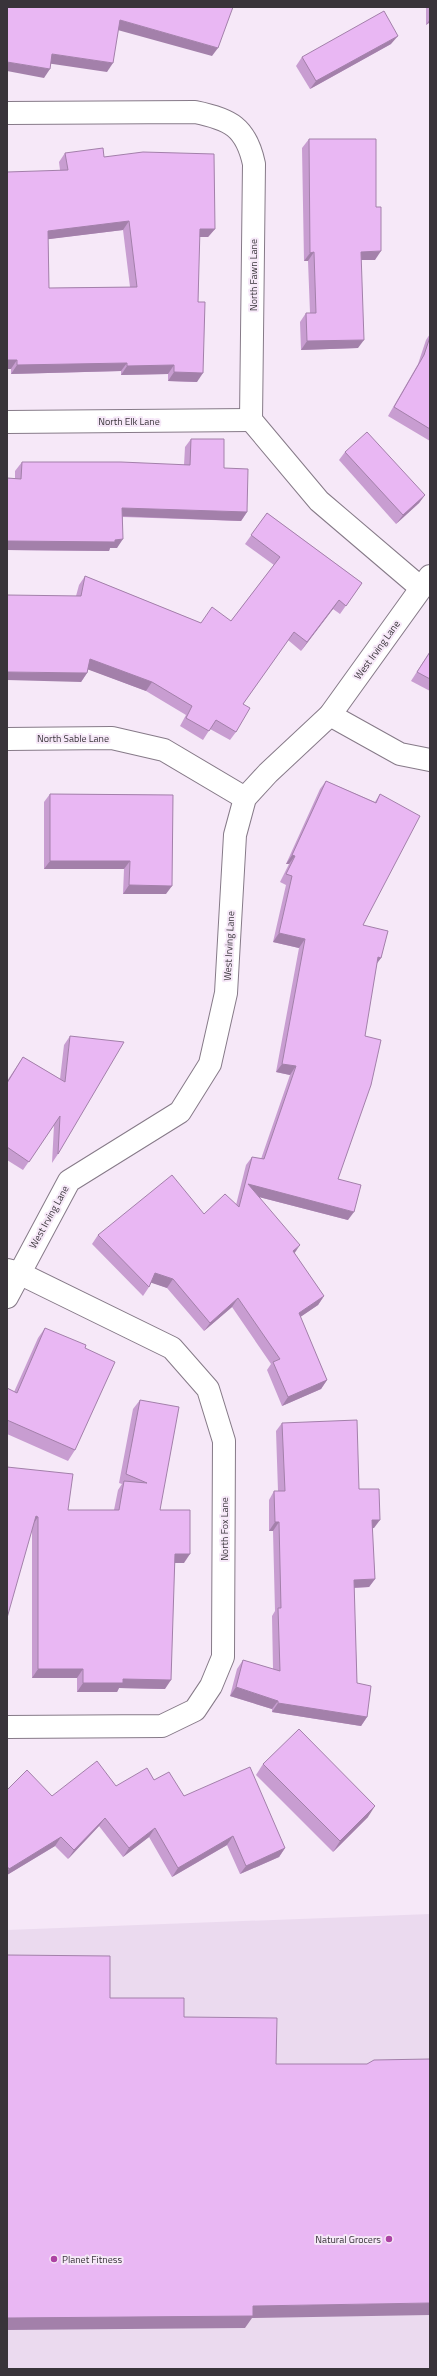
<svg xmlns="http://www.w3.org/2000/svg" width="437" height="2376" font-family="'Titillium Web',sans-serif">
<rect width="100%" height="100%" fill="#f6e8f8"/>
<polygon fill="#ebdaef" points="430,1914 430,2369 7,2369 7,1930"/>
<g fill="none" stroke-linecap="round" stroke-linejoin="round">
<g stroke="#867a88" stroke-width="24">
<g id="minor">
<path d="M7,113L195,112C230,119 246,127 254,164L251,420L319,501L421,588"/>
<polyline points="7,422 251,420"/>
<polyline points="330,715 400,754 430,760"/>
<polyline points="7,739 112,738 164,750 245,798"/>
<polyline points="7,1270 19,1273 172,1348 208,1389 224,1441 223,1657 211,1686 195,1710 162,1726 7,1727"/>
<polyline points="7,1297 69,1181 180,1112 210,1064 226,993 235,835 245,798 268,773 330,715 430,576"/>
</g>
</g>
<use href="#minor" stroke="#fff" stroke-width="22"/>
</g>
<g fill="#c89dd1" fill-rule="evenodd">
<polygon points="426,7 430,7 430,68 429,68 429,23 426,25"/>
<polygon points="391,44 310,89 296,66 302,57"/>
<polygon points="309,139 375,260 361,260 358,348 301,350 300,322 306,313 310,313 308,261 304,261 302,148"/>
<path d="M65,153L104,157L215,229L208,237H199L197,382L168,381V374L121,375V371L11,374V369L60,170L59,162ZM123,230L130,287L49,288L48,239Z"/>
<polygon points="430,334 430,441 388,416 418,364 426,340"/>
<polygon points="191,439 224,468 247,512 241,521 123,517 117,548 110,548 109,551 7,550 7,478 15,479 15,471 22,462 184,465 185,447"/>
<polygon points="345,452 425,495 419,503 396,524 339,460"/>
<polygon points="267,513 362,583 340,614 333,609 301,651 288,640 243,704 236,732 230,740 210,729 203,740 180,726 186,715 146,691 88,669 87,673 81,682 76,596 79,585 85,576 201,623 231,621 274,565 245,544"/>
<polygon points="430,651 430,691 411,681"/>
<polygon points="326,781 375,802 380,794 363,925 381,958 377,963 338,1179 348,1220 259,1197 294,1253 324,1296 318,1305 300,1317 327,1380 321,1389 282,1406 267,1370 271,1364 232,1307 204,1331 167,1288 151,1282 149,1287 143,1296 92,1244 98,1235 204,1214 236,1205 246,1165 252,1157 261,1159 290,1075 276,1072 299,948 273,942 286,885 280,882 289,864 286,864 320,789"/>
<polygon points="50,794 173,795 166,894 123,894 124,869 44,869 44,802"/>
<polygon points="70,1036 58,1154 52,1163 54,1125 23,1170 7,1160 7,1081 23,1057 60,1079 64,1045"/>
<polygon points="45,1328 85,1348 75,1450 68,1461 7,1434 7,1388 14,1392 38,1338"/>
<polygon points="140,1400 160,1510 184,1563 175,1563 165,1689 119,1688 117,1692 77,1692 77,1678 32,1678 32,1530 7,1467 68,1510 114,1510 118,1490 122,1484 119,1483 133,1409"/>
<polygon points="282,1423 359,1489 374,1528 372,1528 375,1579 369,1587 354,1588 357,1683 367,1717 361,1726 272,1712 272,1709 230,1696 237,1669 243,1660 273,1669 272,1616 275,1611 273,1531 269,1531 269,1500 274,1491 278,1491 276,1431"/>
<polygon points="263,1764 368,1817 333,1852 256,1775"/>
<polygon points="154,1780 285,1848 279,1857 240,1874 227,1845 172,1877 149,1837 123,1857 99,1826 68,1859 55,1846 7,1875 7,1790 52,1796"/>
</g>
<g fill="#a380aa">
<polygon points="430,19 430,22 426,25"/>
<polygon points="120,20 218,48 212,56 114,29"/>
<polygon points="398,36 391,44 310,89 316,81"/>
<polygon points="52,54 113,63 107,72 46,63"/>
<polygon points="7,62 50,69 44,78 7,71"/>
<polygon points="129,221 123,230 42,240 48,231"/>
<polygon points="200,229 215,229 208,237 194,237"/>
<polygon points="381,251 375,260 355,260 361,252"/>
<polygon points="314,252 308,261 304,261 310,253"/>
<polygon points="364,340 358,348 301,350 307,341"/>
<polygon points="7,360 17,360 11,369 7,369"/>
<polygon points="127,363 121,371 11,374 17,365"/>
<polygon points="174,365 168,374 121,375 127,366"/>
<polygon points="174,372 203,373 197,382 168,381"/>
<polygon points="425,495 419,503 396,524 403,515"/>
<polygon points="122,508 247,512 241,521 116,516"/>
<polygon points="123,539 117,548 110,548 109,551 7,550 7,541"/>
<polygon points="339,600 333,609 301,651 307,642"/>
<polygon points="90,659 152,682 146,691 84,668"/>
<polygon points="7,672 87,673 81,682 7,680"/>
<polygon points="292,855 295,856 289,864 286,864"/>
<polygon points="50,861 130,861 124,869 44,869"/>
<polygon points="129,885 172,886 166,894 123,894"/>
<polygon points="279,933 305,939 299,948 273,942"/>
<polygon points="378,957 381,958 375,966"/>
<polygon points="282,1064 296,1066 290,1075 276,1072"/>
<polygon points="248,1184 354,1212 348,1220 243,1193"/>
<polygon points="300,1245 294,1254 293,1251"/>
<polygon points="155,1273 173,1279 167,1288 149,1282"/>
<polygon points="324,1296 318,1305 293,1322 299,1313"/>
<polygon points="238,1298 232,1307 204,1331 210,1323"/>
<polygon points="327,1380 321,1389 282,1406 288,1397"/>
<polygon points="36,1516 38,1517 32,1526"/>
<polygon points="372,1520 380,1520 374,1528 366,1529"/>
<polygon points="275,1522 279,1522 273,1531 269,1531"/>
<polygon points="175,1554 190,1554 184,1563 169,1563"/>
<polygon points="375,1579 369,1587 348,1588 354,1580"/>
<polygon points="38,1669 83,1669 77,1678 32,1678"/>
<polygon points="123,1679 171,1680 165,1689 119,1688 117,1692 77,1692 83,1683"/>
<polygon points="236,1687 278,1701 272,1709 230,1696"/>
<polygon points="278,1703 367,1717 361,1726 272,1712"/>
<polygon points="375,1806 368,1817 333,1852 340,1841"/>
<polygon points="105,1818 99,1826 68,1859 74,1850"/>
<polygon points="155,1828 149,1837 123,1857 129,1848"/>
<polygon points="233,1836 227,1845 172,1877 178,1868"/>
<polygon points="61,1837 55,1846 7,1875 7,1871 9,1869"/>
<polygon points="285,1848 279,1857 240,1874 246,1866"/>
<polygon points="430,2303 430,2315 252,2318 245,2328 7,2330 7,2318 253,2306"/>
</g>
<g fill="#e9b7f3" stroke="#a380aa" fill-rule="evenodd">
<polygon points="7,7 233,7 218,48 120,20 113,63 52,54 50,69 7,62"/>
<polygon points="384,11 398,36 316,81 302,57"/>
<polygon points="309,139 376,139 376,207 381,207 381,251 361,252 364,340 307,341 306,313 316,313 314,252 310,253"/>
<path d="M103,148L104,157L143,152L214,154L215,229H200L198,302H205L203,373L174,372V365L127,366V363L17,365V360H7V172L68,170L65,153ZM129,221L137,287L49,288L48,231Z"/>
<polygon points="430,337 430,429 394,407 424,355"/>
<polygon points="367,432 425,495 403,515 345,452"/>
<polygon points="191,439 224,439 224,468 248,469 247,512 122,508 123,539 115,540 115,542 7,541 7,478 21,479 22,462 121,462 190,465"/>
<polygon points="267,513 362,583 346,606 339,600 307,642 294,632 243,704 250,708 236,732 216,720 209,731 186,718 192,706 152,682 90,659 87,673 7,672 7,595 81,596 85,576 201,623 212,607 231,621 280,557 251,535"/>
<polygon points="430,652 430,679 417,672"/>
<polygon points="326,781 376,803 380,794 420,816 363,925 388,931 381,958 378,957 365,1036 381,1040 371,1085 338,1179 361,1185 354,1212 248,1184 300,1245 293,1251 324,1296 299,1313 327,1380 288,1397 273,1362 280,1359 238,1298 210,1323 173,1279 155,1273 149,1287 98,1235 172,1175 204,1214 225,1194 239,1207 252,1157 264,1159 296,1066 282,1064 305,939 279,933 292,876 286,874 295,856 292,855"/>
<polygon points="50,794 173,795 172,886 129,885 130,861 50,861"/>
<polygon points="70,1036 124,1042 58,1154 60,1116 29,1162 7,1147 7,1083 23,1057 65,1082"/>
<polygon points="45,1328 86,1345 85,1348 115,1362 75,1450 7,1420 7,1388 17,1393"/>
<polygon points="140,1400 179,1407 160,1510 190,1510 190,1554 175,1554 171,1680 123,1679 123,1683 83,1683 83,1669 38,1669 38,1517 36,1516 7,1618 7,1467 73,1474 68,1510 119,1510 124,1481 147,1483 126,1474"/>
<polygon points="357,1420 359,1489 379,1489 380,1520 372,1520 375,1579 354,1580 357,1683 371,1686 367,1717 278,1703 278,1701 236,1687 243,1660 280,1671 278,1608 281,1608 279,1522 275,1522 274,1491 285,1491 282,1423"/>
<polygon points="299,1729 375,1806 340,1841 263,1764"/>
<polygon points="97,1761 116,1786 147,1768 154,1780 169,1772 184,1796 250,1767 285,1848 246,1866 233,1836 178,1868 155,1828 129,1848 105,1818 74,1850 61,1837 9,1869 7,1866 7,1790 27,1770 52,1796"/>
<polygon points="7,1955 110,1956 110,1998 184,1998 184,2017 277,2018 276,2064 367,2064 374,2060 430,2059 430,2303 253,2306 253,2316 7,2318"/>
</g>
<g fill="#ad42a3" stroke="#f6e8f8" stroke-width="1.5">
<circle cx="389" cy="2239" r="4"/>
<circle cx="54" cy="2259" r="4"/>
</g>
<g text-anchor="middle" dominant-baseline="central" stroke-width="4" stroke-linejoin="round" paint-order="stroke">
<g font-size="10" fill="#39343a" stroke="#f6e8f8">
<text transform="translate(253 275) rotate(-90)">North Fawn Lane</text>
<text x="129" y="421">North Elk Lane</text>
<text transform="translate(377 650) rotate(-54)">West Irving Lane</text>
<text x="73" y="738">North Sable Lane</text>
<text transform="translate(229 946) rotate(-87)">West Irving Lane</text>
<text transform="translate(49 1217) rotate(-61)">West Irving Lane</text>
<text transform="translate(224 1529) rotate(-90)">North Fox Lane</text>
</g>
<g font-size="10" fill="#39343a" stroke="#f6e8f8" text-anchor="end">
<text x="381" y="2239">Natural Grocers</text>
<text x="62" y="2259" text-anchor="start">Planet Fitness</text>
</g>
</g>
<rect width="437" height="2376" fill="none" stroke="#39343a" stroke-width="16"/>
</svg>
